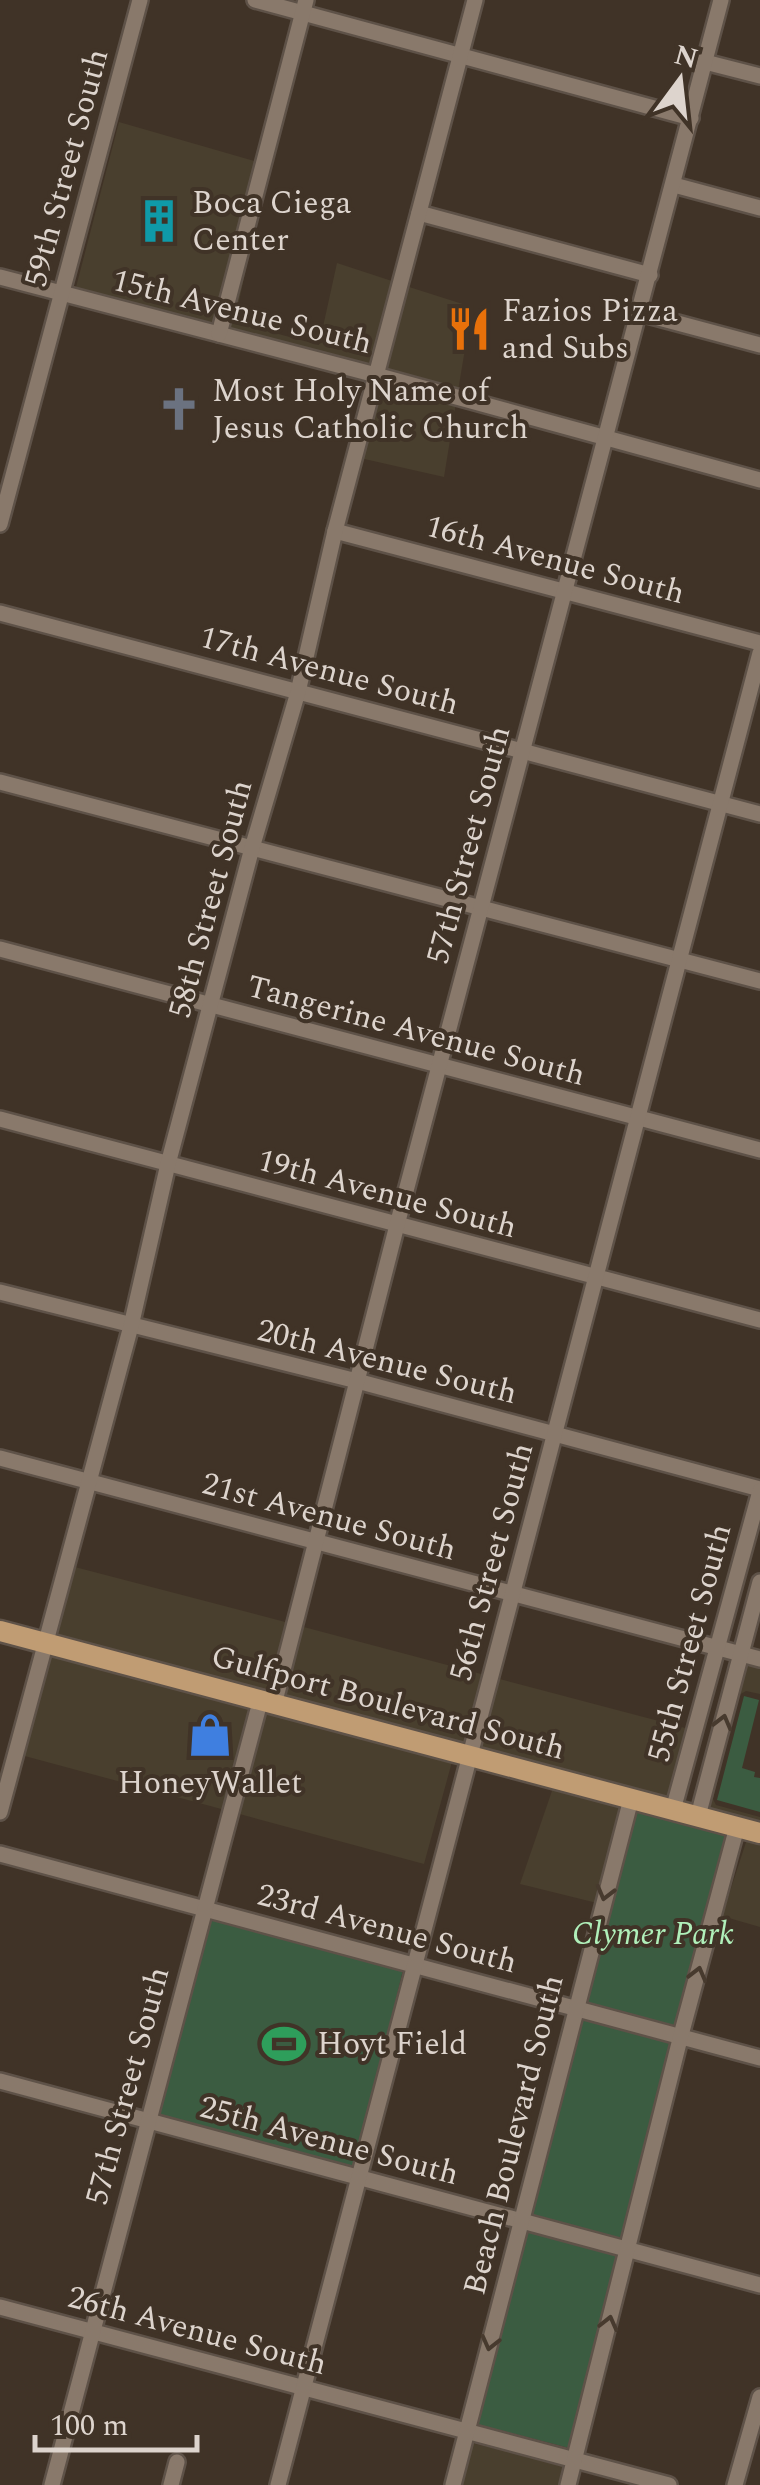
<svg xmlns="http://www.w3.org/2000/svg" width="760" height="2485" font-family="Spectral,serif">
<rect width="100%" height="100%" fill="#403327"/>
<g fill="#493f2e">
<polygon points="119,122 258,162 216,327 75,291"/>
<polygon points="269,165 239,301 238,323 319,345 337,263 395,282 372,367 226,330"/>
<polygon points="406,286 472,307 458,391 383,370"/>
<polygon points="380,382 456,403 444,477 360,458"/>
<polygon points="71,1566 289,1623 270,1698 52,1638"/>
<polygon points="300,1626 485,1675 466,1748 281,1701"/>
<polygon points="49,1650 253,1706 225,1810 21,1755"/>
<polygon points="745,1662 760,1666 760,1694 746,1691 739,1695 713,1799 716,1805 760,1817 760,1827 705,1812"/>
<polygon points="496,1678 689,1729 669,1802 477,1751"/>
<polygon points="264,1709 453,1758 424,1864 236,1813"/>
<polygon points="554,1785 624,1803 597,1903 520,1884"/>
<polygon points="748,1836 760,1840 760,1927 722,1916"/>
<polygon points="471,2443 567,2465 562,2485 459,2485"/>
</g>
<g fill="#3b5c41">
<polygon points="744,1696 759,1700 742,1768 755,1772 754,1777 760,1778 760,1812 717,1800"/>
<polygon points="636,1811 729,1835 569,2448 476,2424"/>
<polygon points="208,1916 403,1970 355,2171 154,2115"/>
</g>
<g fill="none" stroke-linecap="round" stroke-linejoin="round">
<g stroke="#5e5248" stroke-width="20">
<g id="minor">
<polyline points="255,0 691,118"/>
<polyline points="705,62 760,76"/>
<polyline points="674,185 760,208"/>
<polyline points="419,213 650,275"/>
<polyline points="0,277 376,375 760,480"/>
<polyline points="640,313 760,345"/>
<polyline points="219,334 306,0"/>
<polyline points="0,524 140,0"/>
<polyline points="335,531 760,643"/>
<polyline points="0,613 760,814"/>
<polyline points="0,782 760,981"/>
<polyline points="0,949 760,1150"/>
<polyline points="0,1119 760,1320"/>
<polyline points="0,1292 357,1381 760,1489"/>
<polyline points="0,1458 760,1659"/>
<polyline points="274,1705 397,1225 721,0"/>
<polyline points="673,1810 760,1491"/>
<polyline points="0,1812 131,1326 168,1164 252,848 298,692 335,531 475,0"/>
<polyline points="698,1816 760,1582"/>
<polyline points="0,1854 760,2058"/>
<polyline points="0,2081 760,2285"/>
<polyline points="0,2307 669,2485"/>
<polyline points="52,2485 260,1702"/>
<polyline points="171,2485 177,2462"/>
<polyline points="278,2485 760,653"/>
<polyline points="453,2485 631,1799"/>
<polyline points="568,2485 681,2035 737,1827"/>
<polyline points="735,2485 760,2397"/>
</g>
</g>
<g stroke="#5e5248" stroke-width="25">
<polyline id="major" points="0,1631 760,1833"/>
</g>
<use href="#minor" stroke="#89796b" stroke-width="15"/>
<use href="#major" stroke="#c09c73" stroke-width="20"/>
</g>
<defs><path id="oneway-chevron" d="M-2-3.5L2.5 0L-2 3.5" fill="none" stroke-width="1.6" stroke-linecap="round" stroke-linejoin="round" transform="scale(2.5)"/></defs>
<g stroke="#473a2e">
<use href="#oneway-chevron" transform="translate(723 1722) rotate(-75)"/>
<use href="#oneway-chevron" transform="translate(605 1893) rotate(105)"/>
<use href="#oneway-chevron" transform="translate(698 1974) rotate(-75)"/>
<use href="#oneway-chevron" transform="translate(609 2323) rotate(-76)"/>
<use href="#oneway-chevron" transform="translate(490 2343) rotate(104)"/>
</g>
<defs>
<g id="building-bare" transform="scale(3.45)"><path d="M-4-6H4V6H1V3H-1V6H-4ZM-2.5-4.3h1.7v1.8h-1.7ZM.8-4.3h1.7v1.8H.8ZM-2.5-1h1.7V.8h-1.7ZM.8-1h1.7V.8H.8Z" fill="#0f9aa8" stroke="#403327" stroke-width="2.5" paint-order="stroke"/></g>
<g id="restaurant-bare" transform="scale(3.45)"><path d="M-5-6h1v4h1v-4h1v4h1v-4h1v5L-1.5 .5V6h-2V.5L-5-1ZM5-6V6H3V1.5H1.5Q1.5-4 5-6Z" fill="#e8710a" stroke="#403327" stroke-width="2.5" paint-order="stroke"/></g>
<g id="church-bare" transform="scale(3.45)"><path d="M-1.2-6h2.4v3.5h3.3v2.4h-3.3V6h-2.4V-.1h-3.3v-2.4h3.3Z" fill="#6b7280" stroke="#403327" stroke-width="2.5" paint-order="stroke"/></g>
<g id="shop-bare" transform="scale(3.45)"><path d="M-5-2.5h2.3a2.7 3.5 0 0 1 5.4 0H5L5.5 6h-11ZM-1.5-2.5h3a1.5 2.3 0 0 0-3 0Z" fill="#3f7fe0" stroke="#403327" stroke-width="2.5" paint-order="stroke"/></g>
<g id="stadium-bare" transform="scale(3.45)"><path d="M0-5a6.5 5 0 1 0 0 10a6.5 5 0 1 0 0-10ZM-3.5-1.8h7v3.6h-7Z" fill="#2e9e5b" stroke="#403327" stroke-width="2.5" paint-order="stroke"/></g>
</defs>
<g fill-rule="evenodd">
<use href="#building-bare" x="159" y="221"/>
<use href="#restaurant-bare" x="469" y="329"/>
<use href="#church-bare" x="179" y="409"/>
<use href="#shop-bare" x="210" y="1735"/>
<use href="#stadium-bare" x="284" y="2044"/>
</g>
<g text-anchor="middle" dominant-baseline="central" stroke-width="8" stroke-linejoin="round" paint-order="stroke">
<g font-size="32" fill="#ddd4cd" stroke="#403327">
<text transform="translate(67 168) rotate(-75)">59th Street South</text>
<text transform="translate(242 312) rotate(14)">15th Avenue South</text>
<text transform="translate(555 560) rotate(15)">16th Avenue South</text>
<text transform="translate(329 671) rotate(15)">17th Avenue South</text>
<text transform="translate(469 845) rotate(-75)">57th Street South</text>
<text transform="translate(211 899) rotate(-75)">58th Street South</text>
<text transform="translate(416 1031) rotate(15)">Tangerine Avenue South</text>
<text transform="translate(387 1194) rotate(15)">19th Avenue South</text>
<text transform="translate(387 1362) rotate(14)">20th Avenue South</text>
<text transform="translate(329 1517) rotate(15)">21st Avenue South</text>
<text transform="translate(492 1562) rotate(-75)">56th Street South</text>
<text transform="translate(690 1643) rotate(-75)">55th Street South</text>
<text transform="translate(388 1703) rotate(15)">Gulfport Boulevard South</text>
<text transform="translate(387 1929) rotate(15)">23rd Avenue South</text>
<text transform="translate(128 2086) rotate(-75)">57th Street South</text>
<text transform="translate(514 2135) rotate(-76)">Beach Boulevard South</text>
<text transform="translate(329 2141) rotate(15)">25th Avenue South</text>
<text transform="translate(197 2331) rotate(15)">26th Avenue South</text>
</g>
<g font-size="32" fill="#ddd4cd" stroke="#403327" text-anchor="start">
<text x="192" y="203">Boca Ciega<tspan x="192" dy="37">Center</tspan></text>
<text x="502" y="311">Fazios Pizza<tspan x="502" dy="37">and Subs</tspan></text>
<text x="212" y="391">Most Holy Name of<tspan x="212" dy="37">Jesus Catholic Church</tspan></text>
<text x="210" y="1783" text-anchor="middle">HoneyWallet</text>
<text x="317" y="2044">Hoyt Field</text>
</g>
<g font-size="32" font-style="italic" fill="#b0f0ba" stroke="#403327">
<text x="653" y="1934">Clymer Park</text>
</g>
</g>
<g transform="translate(680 80) rotate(15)" stroke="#403327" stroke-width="8" paint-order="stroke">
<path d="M0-8L18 38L0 25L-18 38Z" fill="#ddd4cd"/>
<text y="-15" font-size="28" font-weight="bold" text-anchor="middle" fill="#ddd4cd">N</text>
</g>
<path d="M35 2435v15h162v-15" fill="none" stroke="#ddd4cd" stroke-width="5"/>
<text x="50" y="2435" font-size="30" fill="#ddd4cd" stroke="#403327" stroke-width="8" paint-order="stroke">100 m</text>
</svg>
